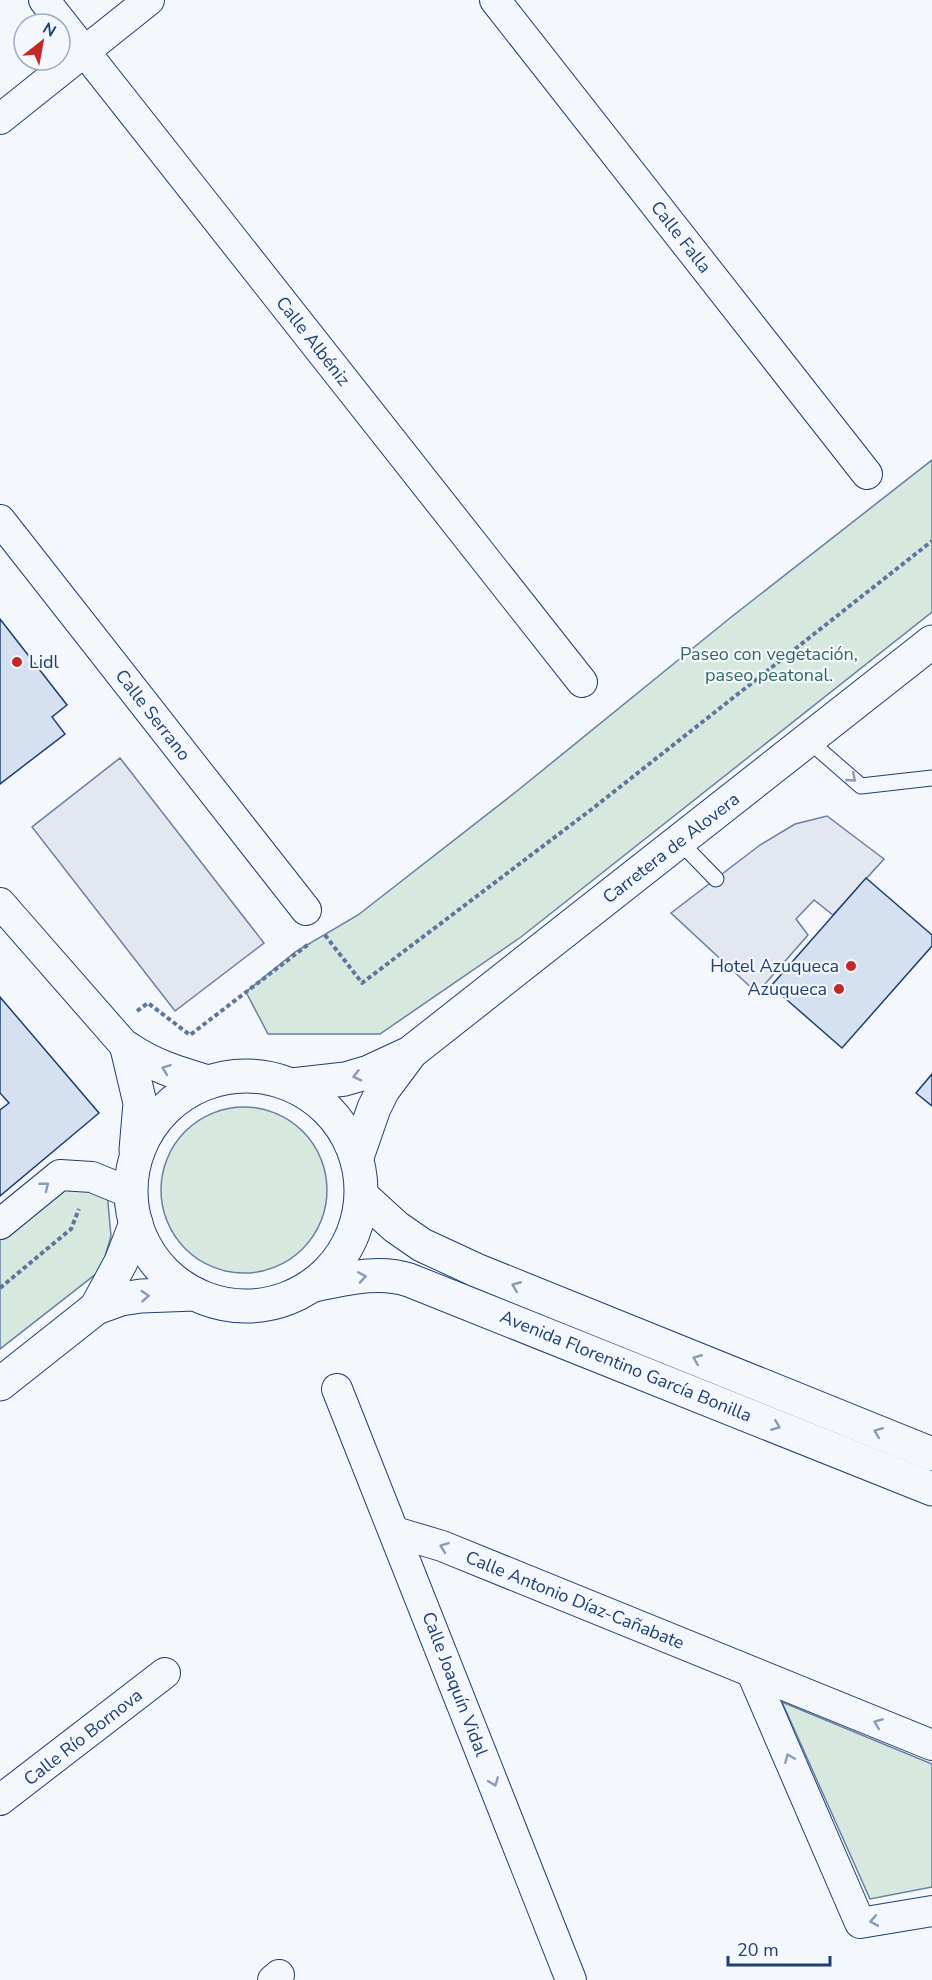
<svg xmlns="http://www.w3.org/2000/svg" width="932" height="1980" font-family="'Nunito Sans',sans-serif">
<rect width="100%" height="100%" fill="#f4f7fb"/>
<g fill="#d7e8df" stroke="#687fa3" stroke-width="1.5">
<polygon points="932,460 932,612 521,937 380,1034 268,1034 246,992 295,952 358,915 517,791 730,618"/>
<circle cx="244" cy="1190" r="83"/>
<polygon points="77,1175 106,1181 111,1236 101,1270 0,1349 0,1238"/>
<polygon points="782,1702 932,1764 932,1887 870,1899"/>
</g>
<g fill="#e3e8f0" stroke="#687fa3" stroke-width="1.5">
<polygon points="120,758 264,943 175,1011 32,827"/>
<polygon points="827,816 884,859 833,915 814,900 796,919 808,935 757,993 671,913 760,845 795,824"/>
</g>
<g fill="#d5e0f0" stroke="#1d3f73" stroke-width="1.5">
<polygon points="0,619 67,705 52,717 65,734 0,784"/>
<polygon points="866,878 932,935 932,946 842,1048 771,986"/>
<polygon points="0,997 99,1113 0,1196 0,1110 9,1103 0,1093"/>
<polygon points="932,1074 932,1106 916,1093"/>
</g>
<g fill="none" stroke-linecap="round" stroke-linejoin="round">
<g stroke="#1d3f73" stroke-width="17">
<g id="lane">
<polyline points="808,740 861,786 932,778"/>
<polyline points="679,841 716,879"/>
</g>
</g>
<g stroke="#1d3f73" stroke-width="32">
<g id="street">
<polyline points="44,0 582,682"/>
<polyline points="495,0 867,474"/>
<polyline points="0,119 149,0"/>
<polyline points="0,520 306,910"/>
<polyline points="0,903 127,1048"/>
<polyline points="0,1224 60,1175 92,1177 131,1193"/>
<polyline points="337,1389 571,1980"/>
<polyline points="395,1532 442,1546 932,1745"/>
<polyline points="752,1673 860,1923 932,1911"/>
<polyline points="0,1800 165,1673"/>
<polyline points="273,1980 279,1975"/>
</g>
</g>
<g stroke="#1d3f73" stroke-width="35">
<g id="secondary">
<polyline points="127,1048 140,1103 136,1150"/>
<path d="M127,1048C154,1066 177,1073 208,1082"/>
<circle cx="246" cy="1191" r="115"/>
<polyline points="292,1085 345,1079 369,1072 410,1053 932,642"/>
<polyline points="357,1157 374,1108 383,1090 409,1055"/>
<polyline points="362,1196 396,1227 422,1245 476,1270 932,1454"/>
<path d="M314,1285C346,1279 378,1270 409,1280L932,1489"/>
<polyline points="96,1308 121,1262 136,1223"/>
<polyline points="0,1384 96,1308 121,1299 141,1296 195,1294"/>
</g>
</g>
<g stroke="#5e769c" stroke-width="4" stroke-dasharray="4.5 3" stroke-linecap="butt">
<polyline points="325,935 362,983 592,809 932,541"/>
<polyline points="137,1011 148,1003 190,1035 310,943"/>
<polyline points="0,1288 71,1229 79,1209"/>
</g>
<use href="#lane" stroke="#f4f7fb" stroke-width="15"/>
<use href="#street" stroke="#f4f7fb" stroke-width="30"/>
<use href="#secondary" stroke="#f4f7fb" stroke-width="33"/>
</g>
<defs><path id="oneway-chevron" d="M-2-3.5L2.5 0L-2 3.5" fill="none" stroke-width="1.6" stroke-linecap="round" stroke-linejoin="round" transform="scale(1.5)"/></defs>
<g stroke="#889bb7">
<use href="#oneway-chevron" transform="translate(852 778) rotate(41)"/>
<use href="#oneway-chevron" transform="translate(166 1069) rotate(-159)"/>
<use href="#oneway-chevron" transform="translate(357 1076) rotate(165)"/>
<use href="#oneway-chevron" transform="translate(45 1186) rotate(-38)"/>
<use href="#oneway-chevron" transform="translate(362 1277) rotate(-9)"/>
<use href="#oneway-chevron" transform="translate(516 1286) rotate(-158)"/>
<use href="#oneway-chevron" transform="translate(145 1296) rotate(-4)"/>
<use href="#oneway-chevron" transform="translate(697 1359) rotate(-158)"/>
<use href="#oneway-chevron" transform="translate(776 1426) rotate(22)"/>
<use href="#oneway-chevron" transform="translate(878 1432) rotate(-158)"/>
<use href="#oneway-chevron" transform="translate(444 1547) rotate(-160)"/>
<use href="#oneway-chevron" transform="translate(878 1723) rotate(-158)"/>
<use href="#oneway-chevron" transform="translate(789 1758) rotate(-113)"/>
<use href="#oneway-chevron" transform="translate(494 1782) rotate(69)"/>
<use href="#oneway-chevron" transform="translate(874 1921) rotate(170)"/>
</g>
<g fill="#c62828" stroke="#f4f7fb" stroke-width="2">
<circle cx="17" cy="662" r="6"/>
<circle cx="851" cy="966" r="6"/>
<circle cx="839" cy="989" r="6"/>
</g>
<g text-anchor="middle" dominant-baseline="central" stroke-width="4.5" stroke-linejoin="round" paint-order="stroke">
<g font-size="18" fill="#1d3f73" stroke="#f4f7fb">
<text transform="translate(681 237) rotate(52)">Calle Falla</text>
<text transform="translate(313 341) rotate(52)">Calle Albéniz</text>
<text transform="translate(153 715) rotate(52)">Calle Serrano</text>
<text transform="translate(671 848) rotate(-38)">Carretera de Alovera</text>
<text transform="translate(626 1366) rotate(22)">Avenida Florentino García Bonilla</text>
<text transform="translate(575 1600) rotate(22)">Calle Antonio Díaz-Cañabate</text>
<text transform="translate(455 1684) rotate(69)">Calle Joaquín Vidal</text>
<text transform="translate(83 1737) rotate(-38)">Calle Río Bornova</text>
</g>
<g font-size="18" fill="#2c6c60" stroke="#f4f7fb">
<text x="769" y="654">Paseo con vegetación,<tspan x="769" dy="21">paseo peatonal.</tspan></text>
</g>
<g font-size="18" fill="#1d3f73" stroke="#f4f7fb" text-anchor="end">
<text x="29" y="662" text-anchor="start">Lidl</text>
<text x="839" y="966">Hotel Azuqueca</text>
<text x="827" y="989">Azuqueca</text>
</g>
</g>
<g transform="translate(42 42) rotate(31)"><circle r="28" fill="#f4f7fb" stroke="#9eadc5" stroke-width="1.5"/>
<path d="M0-4.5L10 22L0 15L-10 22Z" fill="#c62828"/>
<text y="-9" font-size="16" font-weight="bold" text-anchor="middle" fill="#1d3f73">N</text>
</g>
<path d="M728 1956v9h102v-9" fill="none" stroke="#1d3f73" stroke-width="3"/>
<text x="737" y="1956" font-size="18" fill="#1d3f73" stroke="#f4f7fb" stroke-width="4.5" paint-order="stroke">20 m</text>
</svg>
